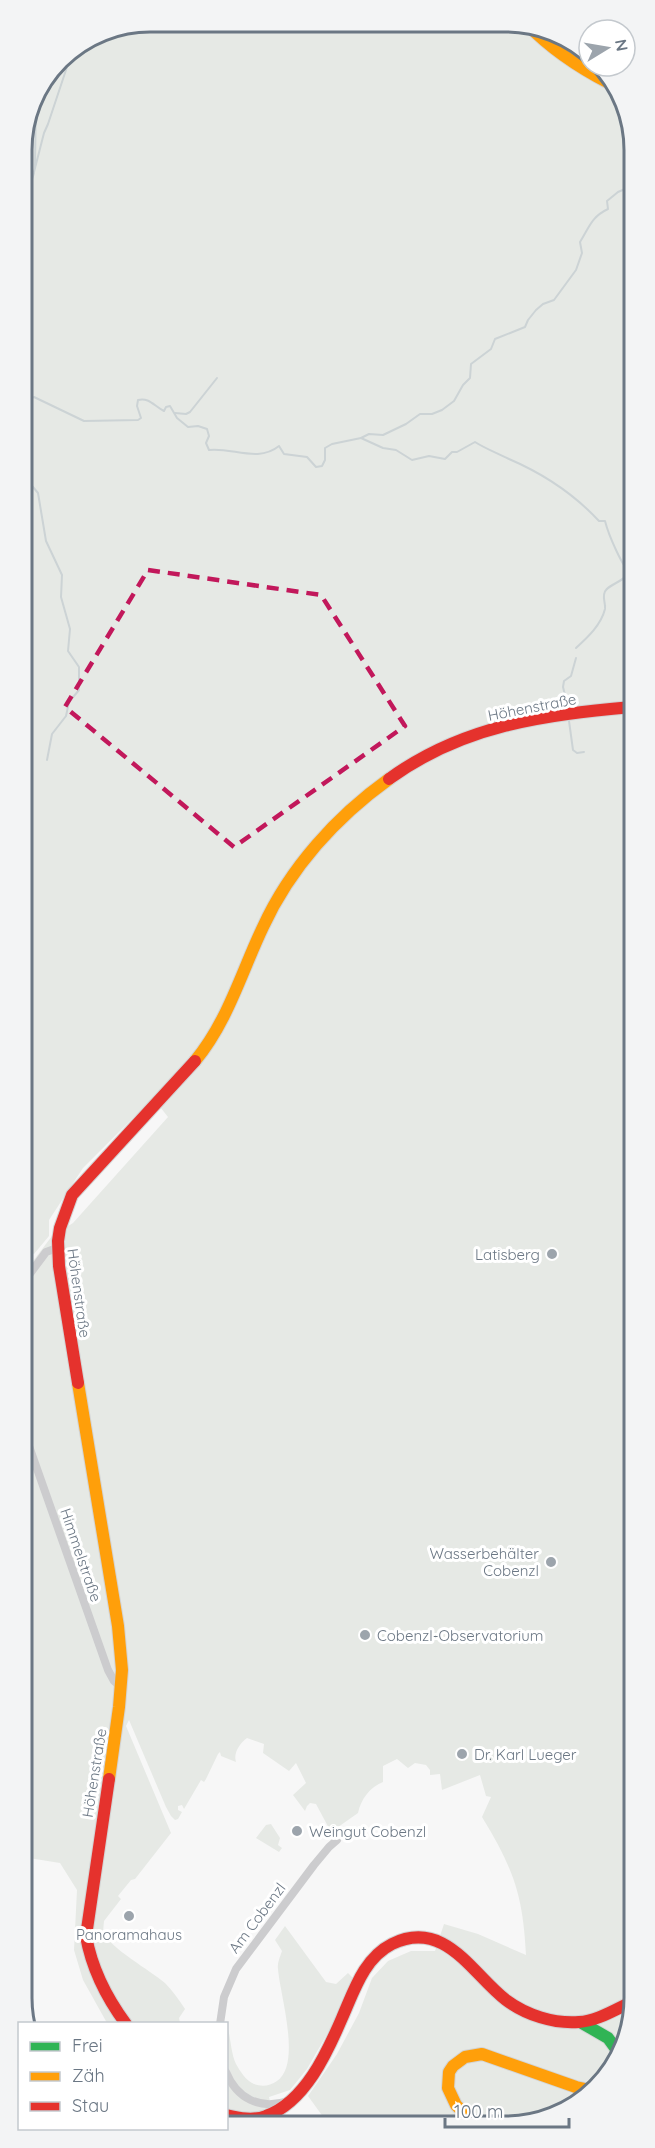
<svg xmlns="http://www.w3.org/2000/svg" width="655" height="2148" font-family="Quicksand,sans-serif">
<rect width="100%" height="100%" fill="#f7f7f7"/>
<g fill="#e6e9e5">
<path d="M150,21L531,24L589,55V66H600L632,125L634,2006L602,2083L530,2125H329L308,2096L337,2054L359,2013L372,1978L388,1961L411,1951H435L444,1924L478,1934L526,1955C523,1894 513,1868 482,1817L491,1797L486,1796L480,1775L442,1790L440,1774L430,1775V1770L426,1765L415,1763L408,1768L397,1759L383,1766V1782C370,1787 361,1799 358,1813L331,1832L316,1804L310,1803L307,1806L305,1811L293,1795L306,1783L296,1763L289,1771L263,1753L264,1744L247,1738C240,1743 233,1753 236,1762L221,1756L220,1752L218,1754L206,1779L204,1782L201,1780L184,1809L182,1805L178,1806V1810L182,1812L178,1819L175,1820L171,1816L166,1807L129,1720L126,1726L171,1833L135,1879L131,1880L118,1896L121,1899L104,1921L103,1932C111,1949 150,1970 165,1983C173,1991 179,2000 185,2009L179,2018L180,2023H107L83,1980L74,1950L77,1890L60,1863L29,1858L23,1960V1269L24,1273L52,1236L73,1223L168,1117L153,1098L83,1168L49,1220V1236L34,1254L23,1249L21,142L31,100L59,59L101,31Z"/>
<polygon points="271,1824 280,1838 278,1845 282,1848 279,1852 256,1838 266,1825"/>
<path d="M285,1926L326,1982L336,1984L348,1973L354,1979L337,2017L307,2069L290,2090L269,2097L272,2110L284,2119L285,2125L227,2124L226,2024C231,2034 230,2051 236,2064C240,2071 246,2081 254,2084C262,2087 270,2086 277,2081C302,2064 280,1995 278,1969C277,1963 280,1957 282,1951L275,1940Z"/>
</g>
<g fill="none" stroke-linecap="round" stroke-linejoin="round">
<g stroke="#ccd3d5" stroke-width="2">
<polyline points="35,167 36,92"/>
<polyline points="34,172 44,133 48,124 73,49"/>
<polyline points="21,199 29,189 34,173"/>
<path d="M22,404L34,397L84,421L138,420L141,418L137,406L138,400C149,397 154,406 164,411L166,407L170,406L177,418L188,427L198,426L207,429L209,436L206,443L209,450C232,447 258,463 279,446L284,454L307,457L316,467L322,466L325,460V448L332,444L361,438L369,434L383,435L406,424L420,414H432L442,410L454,401L463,385L470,378L471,364L491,349L495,339L525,327L528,320L536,310L543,304L554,300L576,270L582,253L580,242C589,228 591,217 608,209L607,201L618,192L632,186"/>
<polyline points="175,413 186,414 190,412 217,378"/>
<path d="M361,438L383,448L396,450L412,460L429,456L445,459L452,452H457L475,442C486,449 497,453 509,459C544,474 573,493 599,521H605C608,533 623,570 632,574"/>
<polyline points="22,474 38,493 46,541 62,575 61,597 70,629 68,651 79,667 79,690 69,702 66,716 52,734 47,760"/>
<path d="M576,648C588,637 601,625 605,609C606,603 601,595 606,590C611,584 621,582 626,576V571"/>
<polyline points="568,707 563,687 564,681 571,676 576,658"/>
<polyline points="569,721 573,750 577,753 584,752"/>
</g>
<g stroke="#d3d4d5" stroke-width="14">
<polyline id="fast" points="582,2023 608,2038 616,2049"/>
</g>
<g stroke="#d3d4d5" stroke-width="14">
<g id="slow">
<path d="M527,24C551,49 578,67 609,83"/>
<path d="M195,1061C228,1021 241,973 263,927C290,868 336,817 389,779"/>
<polyline points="78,1383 118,1626 122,1670 119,1707 109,1779"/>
<polyline points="476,2125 456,2105 448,2088 449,2072 453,2066 465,2057 482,2054 576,2087 590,2090"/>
</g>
</g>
<g stroke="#d3d4d5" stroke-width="14">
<g id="jam">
<path d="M389,779C463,725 544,715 632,707"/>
<polyline points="78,1383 59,1266 58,1241 60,1228 72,1195 195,1061"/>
<path d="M109,1779L86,1936C92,1970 106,1997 126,2024"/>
<path d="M226,2115C239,2118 253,2121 266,2116C305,2102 327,2053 342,2018C354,1991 364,1958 392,1944C445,1918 472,1974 506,2000C526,2015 554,2024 579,2022C598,2021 617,2008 634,2001"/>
</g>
</g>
<g stroke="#ccccce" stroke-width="8">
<polyline points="23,1283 46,1252 57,1248"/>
<polyline points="23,1429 108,1670 114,1681 121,1687"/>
<polyline points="220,2024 224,1997 236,1969 314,1865 329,1847 337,1840"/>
<path d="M226,2072C237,2099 260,2110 288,2101"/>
</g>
<use href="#fast" stroke="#30b455" stroke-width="12"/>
<use href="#slow" stroke="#ff9f0a" stroke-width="12"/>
<use href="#jam" stroke="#e5322d" stroke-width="12"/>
</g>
<path fill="none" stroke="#c2185b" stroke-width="4.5" stroke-dasharray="12 8" stroke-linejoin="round" d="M148,570L321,595L405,726L234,847L65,707Z"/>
<g fill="#9ca4ac" stroke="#fff" stroke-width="2">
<circle cx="552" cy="1254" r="6"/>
<circle cx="551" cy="1562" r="6"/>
<circle cx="365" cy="1635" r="6"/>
<circle cx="462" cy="1754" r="6"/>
<circle cx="297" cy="1831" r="6"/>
<circle cx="129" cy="1916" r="6"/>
</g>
<g text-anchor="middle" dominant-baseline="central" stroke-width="6" stroke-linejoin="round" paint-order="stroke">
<g font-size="15" fill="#6b7784" stroke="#fff">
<text transform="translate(532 707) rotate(-11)">Höhenstraße</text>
<text transform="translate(79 1293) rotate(82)">Höhenstraße</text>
<text transform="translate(81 1555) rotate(71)">Himmelstraße</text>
<text transform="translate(94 1773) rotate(-81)">Höhenstraße</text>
<text transform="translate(257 1918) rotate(-53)">Am Cobenzl</text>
</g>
<g font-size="15" fill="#6b7784" stroke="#fff" text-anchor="start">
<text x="540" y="1254" text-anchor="end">Latisberg</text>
<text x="539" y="1553" text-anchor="end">Wasserbehälter<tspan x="539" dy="17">Cobenzl</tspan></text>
<text x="377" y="1635">Cobenzl-Observatorium</text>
<text x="474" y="1754">Dr. Karl Lueger</text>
<text x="309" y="1831">Weingut Cobenzl</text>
<text x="129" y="1934" text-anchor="middle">Panoramahaus</text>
</g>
</g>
<path d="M0 0H655V2148H0ZM150 32H506A118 118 0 0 1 624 150V1998A118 118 0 0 1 506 2116H150A118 118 0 0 1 32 1998V150A118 118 0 0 1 150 32Z" fill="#f3f4f5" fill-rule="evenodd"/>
<path fill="none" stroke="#6b7784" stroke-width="3" d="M150 32H506A118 118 0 0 1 624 150V1998A118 118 0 0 1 506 2116H150A118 118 0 0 1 32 1998V150A118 118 0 0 1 150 32Z"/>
<rect x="18" y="2022" width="210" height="108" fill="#ffffff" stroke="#c4c9ce" stroke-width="1.5"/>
<rect x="30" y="2042" width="30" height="9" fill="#30b455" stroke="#c4c9ce" stroke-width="1.5"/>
<text x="72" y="2052" font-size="18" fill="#6b7784">Frei</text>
<rect x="30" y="2072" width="30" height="9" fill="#ff9f0a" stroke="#c4c9ce" stroke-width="1.5"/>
<text x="72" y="2082" font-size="18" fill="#6b7784">Zäh</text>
<rect x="30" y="2102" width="30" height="9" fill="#e5322d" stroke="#c4c9ce" stroke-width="1.5"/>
<text x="72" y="2112" font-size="18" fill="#6b7784">Stau</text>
<g transform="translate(607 48) rotate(79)"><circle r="28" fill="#ffffff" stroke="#c4c9ce" stroke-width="1.5"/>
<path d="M0-4.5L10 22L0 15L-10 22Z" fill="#9ca4ac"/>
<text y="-9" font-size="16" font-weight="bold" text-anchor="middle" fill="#6b7784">N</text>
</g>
<path d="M445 2118v9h124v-9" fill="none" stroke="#6b7784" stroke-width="3"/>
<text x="454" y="2118" font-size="18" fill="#6b7784" stroke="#ffffff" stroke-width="4.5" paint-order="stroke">100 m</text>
</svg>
